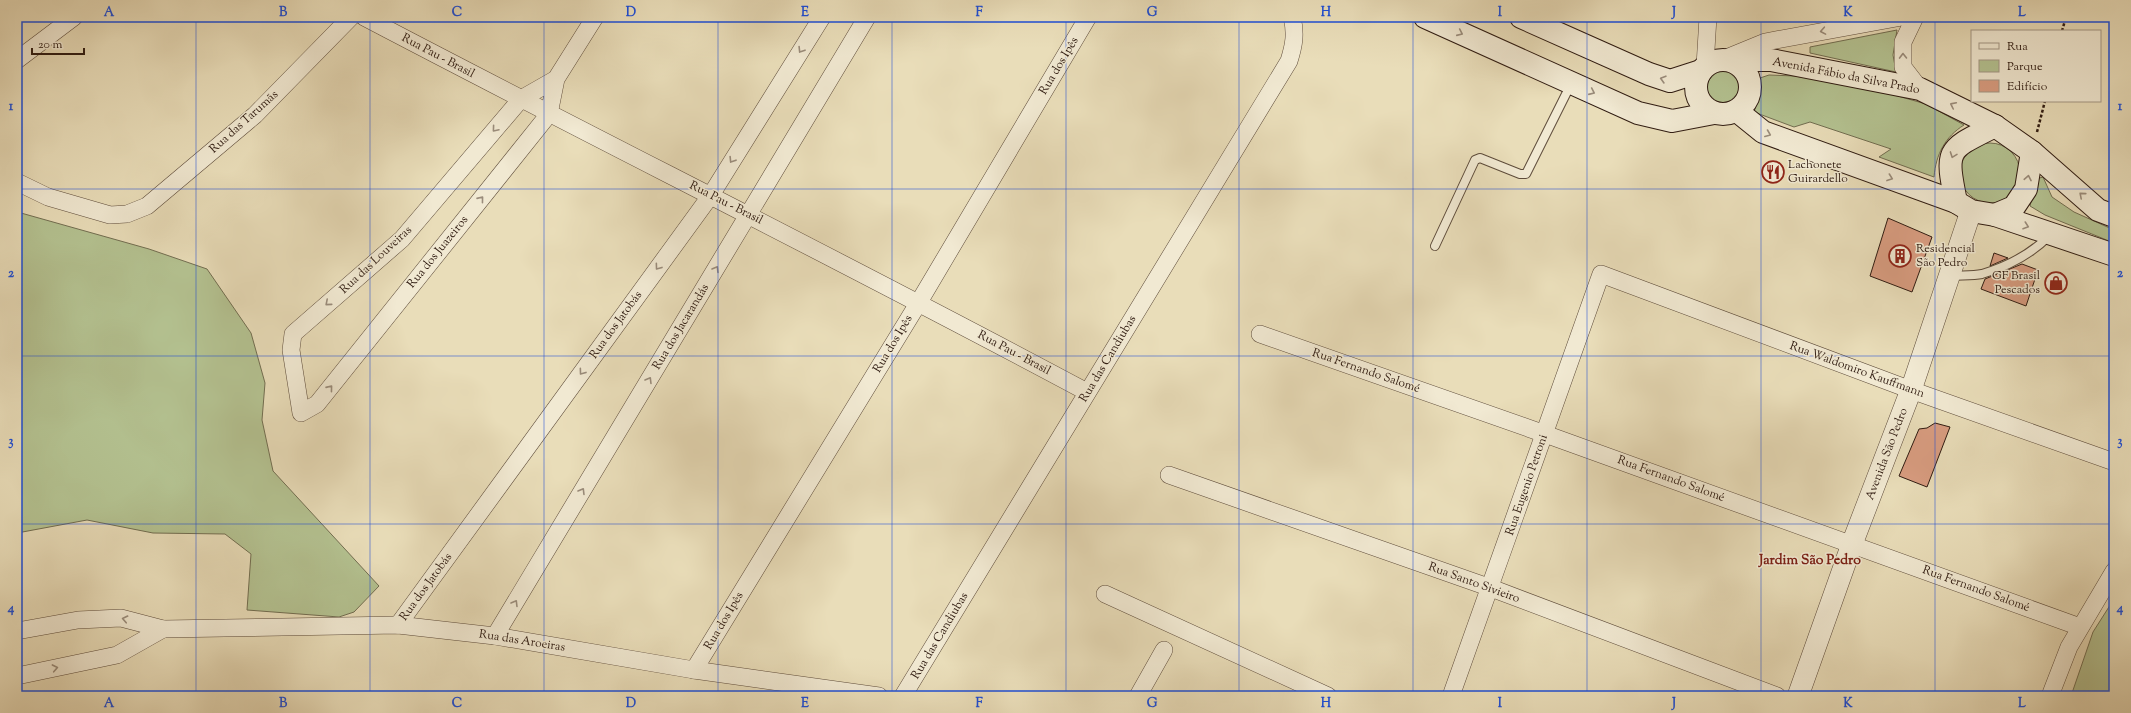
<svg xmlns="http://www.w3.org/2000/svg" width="2131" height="713" font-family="'Sorts Mill Goudy',serif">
<rect width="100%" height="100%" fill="#e9ddb9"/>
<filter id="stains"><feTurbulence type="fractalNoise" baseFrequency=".005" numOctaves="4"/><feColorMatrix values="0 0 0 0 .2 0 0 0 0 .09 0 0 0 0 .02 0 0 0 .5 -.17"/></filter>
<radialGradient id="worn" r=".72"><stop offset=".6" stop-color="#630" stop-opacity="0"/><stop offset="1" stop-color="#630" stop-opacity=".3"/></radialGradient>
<g fill="#b4c291" stroke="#726e51">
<polygon points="1897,30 1893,55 1896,72 1810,53 1810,47"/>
<circle cx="1723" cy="88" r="18"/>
<path d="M1769,75L1795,76L1866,87L1926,104L1964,125C1945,137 1936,154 1934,177L1879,157L1891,149L1810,122L1794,127L1754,112L1759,93L1757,79Z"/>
<circle cx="1990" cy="173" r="30"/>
<polygon points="2043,177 2052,197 2074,212 2114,230 2114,243 2045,215 2030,206 2036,179"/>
<polygon points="21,213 149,249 207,269 251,333 265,383 262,420 273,471 379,586 354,612 339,617 247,610 251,554 225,534 153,533 87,520 17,533 17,221"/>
<polygon points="2114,599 2114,696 2071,696 2093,632"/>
</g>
<g fill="#d89c80" stroke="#2f1b11">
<polygon points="1888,218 1932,237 1912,292 1870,276"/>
<polygon points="1994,253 2008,258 1990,266"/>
<polygon points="2022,264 2038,270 2026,306 1981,289 1985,279"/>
<polygon points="1935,423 1950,427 1927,487 1899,476 1919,429 1927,428"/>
</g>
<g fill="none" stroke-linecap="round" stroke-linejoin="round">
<g stroke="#5e4c3b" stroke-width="10">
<g id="service">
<polyline points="1435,246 1475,160 1480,158 1520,174 1526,174 1571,84"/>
<path d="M1950,276C1960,275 1972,276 1982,274C2009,266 2030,255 2049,236"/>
</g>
</g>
<g stroke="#5e4c3b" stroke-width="18">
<g id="minor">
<path d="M364,17C604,143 848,264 1087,392"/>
<polyline points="1915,17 1903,42 1903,67 1920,89"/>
<polyline points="1726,58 1765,42 1902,17"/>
<polyline points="17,60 74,17"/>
<polyline points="1705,66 1708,17"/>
<polyline points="556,79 521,99 402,239 293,334 291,350 301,413 317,404 549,114 556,79 595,17"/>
<polyline points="17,182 48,197 110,215 127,214 147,206 255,115 351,17"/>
<polyline points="1260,334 1545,434 2080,627"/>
<polyline points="1169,475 1491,588 1777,696"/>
<polyline points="1105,594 1328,696"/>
<polyline points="398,625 711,195 822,17"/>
<polyline points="17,631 78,620 121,618 163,629 398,625 495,636 694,670 879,696"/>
<polyline points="495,636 867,17"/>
<polyline points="694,670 919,302 1088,17"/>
<polyline points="17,676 117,655 163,629"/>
<path d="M903,696L1289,61C1294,45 1296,34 1292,17"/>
<polyline points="1138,696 1164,650"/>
<polyline points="1451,696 1601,274 1911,390 2114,462"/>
<polyline points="2050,696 2069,647 2114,571"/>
</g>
</g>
<g stroke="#5e4c3b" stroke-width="22">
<polyline id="tertiary" points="1798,696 1852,544 1911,390 1971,211"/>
</g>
<g stroke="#2f1b11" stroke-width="24">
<g id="secondary">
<polyline points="1425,17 1638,113 1672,121 1714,113"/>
<polyline points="1521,17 1649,74 1670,81 1701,71"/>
<circle cx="1723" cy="87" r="27"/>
<polyline points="1731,60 1771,60 1920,89 1995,126 2032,152 2098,210 2114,216"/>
<polyline points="1737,111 1763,132 1956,202 1971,211 1995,215 2114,255"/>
<path d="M1956,202C1945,148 1947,150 1995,126"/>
<polyline points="1995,215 2014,207 2026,189 2032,152"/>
</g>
</g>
<g stroke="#2f1b11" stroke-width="2.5" stroke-dasharray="3 2" stroke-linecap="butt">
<polyline points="2062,31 2066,17"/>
<polyline points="2037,132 2045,101"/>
</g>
<use href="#service" stroke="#f1e9d2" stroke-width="8"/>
<use href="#minor" stroke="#f1e9d2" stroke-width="17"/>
<use href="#tertiary" stroke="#f1e9d2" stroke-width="21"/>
<use href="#secondary" stroke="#f1e9d2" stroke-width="22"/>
</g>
<defs><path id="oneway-chevron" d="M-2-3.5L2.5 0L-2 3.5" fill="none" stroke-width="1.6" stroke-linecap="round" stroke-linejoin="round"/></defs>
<g stroke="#9a8c7b">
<use href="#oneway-chevron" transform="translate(1823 31) rotate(170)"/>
<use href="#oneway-chevron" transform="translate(1460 33) rotate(24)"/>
<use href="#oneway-chevron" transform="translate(801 50) rotate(122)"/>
<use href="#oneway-chevron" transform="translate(1903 56) rotate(-91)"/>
<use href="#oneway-chevron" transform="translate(1663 79) rotate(-164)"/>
<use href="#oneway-chevron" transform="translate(1592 92) rotate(24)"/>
<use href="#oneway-chevron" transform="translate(1953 105) rotate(-154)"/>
<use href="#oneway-chevron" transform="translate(495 129) rotate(130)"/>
<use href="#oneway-chevron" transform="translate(1768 134) rotate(22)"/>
<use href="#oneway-chevron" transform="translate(1953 155) rotate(110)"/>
<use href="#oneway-chevron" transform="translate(732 160) rotate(122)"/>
<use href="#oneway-chevron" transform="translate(1890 178) rotate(20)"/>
<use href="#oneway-chevron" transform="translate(2028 178) rotate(-79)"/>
<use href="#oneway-chevron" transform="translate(2082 195) rotate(-139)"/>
<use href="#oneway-chevron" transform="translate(481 199) rotate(-51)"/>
<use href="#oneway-chevron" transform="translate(2026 226) rotate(19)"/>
<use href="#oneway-chevron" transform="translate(658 267) rotate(126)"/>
<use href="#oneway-chevron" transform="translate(716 269) rotate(-59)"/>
<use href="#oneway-chevron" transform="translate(328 303) rotate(139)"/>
<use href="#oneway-chevron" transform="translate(582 372) rotate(126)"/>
<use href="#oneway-chevron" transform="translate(649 380) rotate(-59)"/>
<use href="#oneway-chevron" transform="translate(330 388) rotate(-51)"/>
<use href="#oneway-chevron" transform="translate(582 491) rotate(-59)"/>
<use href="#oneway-chevron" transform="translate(515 603) rotate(-59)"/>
<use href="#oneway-chevron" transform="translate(125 619) rotate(-168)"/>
<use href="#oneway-chevron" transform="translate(55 668) rotate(-11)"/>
</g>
<path fill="none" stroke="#1d4ed8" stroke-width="1" stroke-opacity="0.55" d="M196,17V696M370,17V696M544,17V696M718,17V696M892,17V696M1066,17V696M1239,17V696M1413,17V696M1587,17V696M1761,17V696M1935,17V696M17,189H2114M17,356H2114M17,524H2114"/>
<defs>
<g id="restaurant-ring" transform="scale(1.15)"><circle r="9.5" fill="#f1e9d2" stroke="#8f2418" stroke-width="1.5"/><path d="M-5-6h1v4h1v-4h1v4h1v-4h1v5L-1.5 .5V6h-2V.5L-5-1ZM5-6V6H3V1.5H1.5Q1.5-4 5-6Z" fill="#8f2418"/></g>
<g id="building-ring" transform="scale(1.15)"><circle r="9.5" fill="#f1e9d2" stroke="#8f2418" stroke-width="1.5"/><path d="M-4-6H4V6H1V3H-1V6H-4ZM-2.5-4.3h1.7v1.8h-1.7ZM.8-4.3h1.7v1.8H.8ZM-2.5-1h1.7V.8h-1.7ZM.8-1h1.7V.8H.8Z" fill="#8f2418"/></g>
<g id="shop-ring" transform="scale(1.15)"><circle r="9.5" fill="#f1e9d2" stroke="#8f2418" stroke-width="1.5"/><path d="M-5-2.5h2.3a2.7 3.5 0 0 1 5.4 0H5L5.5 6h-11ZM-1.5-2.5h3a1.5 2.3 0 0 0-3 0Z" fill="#8f2418"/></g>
</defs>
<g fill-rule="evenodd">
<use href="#restaurant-ring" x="1773" y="172"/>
<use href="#building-ring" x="1900" y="256"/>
<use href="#shop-ring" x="2056" y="283"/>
</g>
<g text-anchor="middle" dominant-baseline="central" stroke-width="3" stroke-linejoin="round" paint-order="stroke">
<g font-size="12" fill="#2f1b11" stroke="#f1e9d2">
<text transform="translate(438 56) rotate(28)">Rua Pau - Brasil</text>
<text transform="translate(1059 66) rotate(-59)">Rua dos Ipês</text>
<text transform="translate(1846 76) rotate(11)">Avenida Fábio da Silva Prado</text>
<text transform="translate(244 122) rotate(-42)">Rua das Tarumãs</text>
<text transform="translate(726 203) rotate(27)">Rua Pau - Brasil</text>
<text transform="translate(438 252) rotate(-51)">Rua dos Juazeiros</text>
<text transform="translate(376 260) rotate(-43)">Rua das Louveiras</text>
<text transform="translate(616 325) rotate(-54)">Rua dos Jatobás</text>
<text transform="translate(681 327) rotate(-59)">Rua dos Jacarandás</text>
<text transform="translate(893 344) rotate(-59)">Rua dos Ipês</text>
<text transform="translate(1014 353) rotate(28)">Rua Pau - Brasil</text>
<text transform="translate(1108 359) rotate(-59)">Rua das Candiubas</text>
<text transform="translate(1857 370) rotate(20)">Rua Waldomiro Kauffmann</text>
<text transform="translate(1366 371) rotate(19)">Rua Fernando Salomé</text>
<text transform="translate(1887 454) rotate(-69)">Avenida São Pedro</text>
<text transform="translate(1671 479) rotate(20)">Rua Fernando Salomé</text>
<text transform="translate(1527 485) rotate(-71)">Rua Eugenio Petroni</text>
<text transform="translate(1474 583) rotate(20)">Rua Santo Sivieiro</text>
<text transform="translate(426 587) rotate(-54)">Rua dos Jatobás</text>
<text transform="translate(1976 589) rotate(20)">Rua Fernando Salomé</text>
<text transform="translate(724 621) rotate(-59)">Rua dos Ipês</text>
<text transform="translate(940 636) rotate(-59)">Rua das Candiubas</text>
<text transform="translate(522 641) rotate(9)">Rua das Aroeiras</text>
</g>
<g font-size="12" fill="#2f1b11" stroke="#f1e9d2" text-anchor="start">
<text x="1788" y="165">Lachonete<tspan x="1788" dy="14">Guirardello</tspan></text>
<text x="1916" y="249">Residencial<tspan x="1916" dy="14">São Pedro</tspan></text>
<text x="2040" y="276" text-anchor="end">GF Brasil<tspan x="2040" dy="14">Pescados</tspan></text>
</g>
<g font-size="14" font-weight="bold" fill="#7a1f14" stroke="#f1e9d2">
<text x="1810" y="561">Jardim São Pedro</text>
</g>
</g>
<rect width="2131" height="713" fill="none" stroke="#e9ddb9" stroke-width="44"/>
<rect x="1971" y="30" width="130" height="72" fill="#f1e9d2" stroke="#a39785"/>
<rect x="1979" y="43" width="20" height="6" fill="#f1e9d2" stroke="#a39785"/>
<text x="2007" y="50" font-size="12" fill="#2f1b11">Rua</text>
<rect x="1979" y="60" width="20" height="12" fill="#b4c291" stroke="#a39785"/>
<text x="2007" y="70" font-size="12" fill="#2f1b11">Parque</text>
<rect x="1979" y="80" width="20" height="12" fill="#d89c80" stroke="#a39785"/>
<text x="2007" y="90" font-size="12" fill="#2f1b11">Edifício</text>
<path d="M32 48v6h52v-6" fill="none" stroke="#2f1b11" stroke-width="2"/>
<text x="38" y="48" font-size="12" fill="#2f1b11" stroke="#f1e9d2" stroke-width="3" paint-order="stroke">20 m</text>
<rect x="22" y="22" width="2087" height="669" fill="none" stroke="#1d4ed8" stroke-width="1.5"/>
<g font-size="13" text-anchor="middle" font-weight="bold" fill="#1d4ed8">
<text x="109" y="16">A</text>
<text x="283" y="16">B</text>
<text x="457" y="16">C</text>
<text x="631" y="16">D</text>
<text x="805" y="16">E</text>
<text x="979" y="16">F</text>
<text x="1152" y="16">G</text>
<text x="1326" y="16">H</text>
<text x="1500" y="16">I</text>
<text x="1674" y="16">J</text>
<text x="1848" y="16">K</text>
<text x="2022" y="16">L</text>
<text x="11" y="110">1</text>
<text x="2120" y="110">1</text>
<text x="11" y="277">2</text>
<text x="2120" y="277">2</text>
<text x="11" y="445">3</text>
<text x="2120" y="445">3</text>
<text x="11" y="612">4</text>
<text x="2120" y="612">4</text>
<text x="109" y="707">A</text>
<text x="283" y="707">B</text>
<text x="457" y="707">C</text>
<text x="631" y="707">D</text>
<text x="805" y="707">E</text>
<text x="979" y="707">F</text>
<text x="1152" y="707">G</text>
<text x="1326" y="707">H</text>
<text x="1500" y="707">I</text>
<text x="1674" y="707">J</text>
<text x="1848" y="707">K</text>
<text x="2022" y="707">L</text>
</g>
<rect width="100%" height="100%" filter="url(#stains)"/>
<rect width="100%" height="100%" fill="url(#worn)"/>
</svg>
